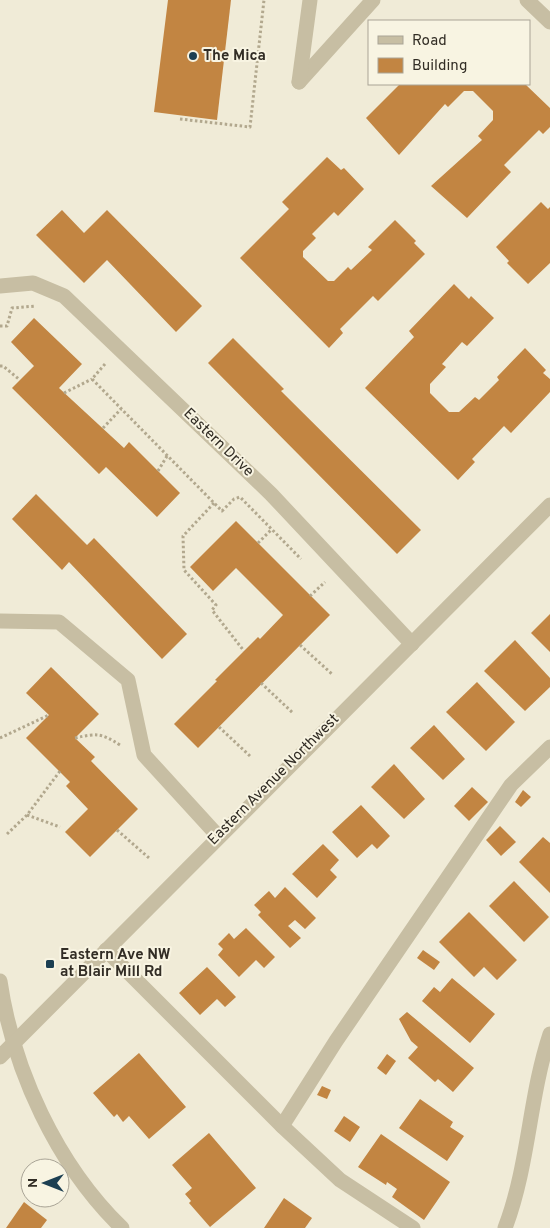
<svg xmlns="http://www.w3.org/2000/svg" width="550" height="1228" font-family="Overpass,sans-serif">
<rect width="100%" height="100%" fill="#f0ebd7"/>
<g fill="#c28542">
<polygon points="168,0 231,0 217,120 154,112"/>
<polygon points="400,84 525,84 550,108 550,127 543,134 539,130 504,165 511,172 467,218 431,186 482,140 478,136 493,120 493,111 473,91 464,91 448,107 445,104 399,155 366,118"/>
<polygon points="327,157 341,170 344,168 364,189 338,216 334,212 312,234 316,238 303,251 303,257 328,281 334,281 348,267 351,270 372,250 368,247 395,220 416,241 414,243 425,254 378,301 373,296 340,329 343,333 329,348 240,258 289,209 282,202"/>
<polygon points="541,202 548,209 550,207 550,263 528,284 507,263 509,261 496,247"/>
<polygon points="62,210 84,233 107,210 202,306 176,332 107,260 84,283 36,235"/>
<polygon points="454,284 469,299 471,296 494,318 467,346 462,342 442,364 446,367 430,384 430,393 449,412 459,412 475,397 479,400 499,380 497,377 525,348 546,370 543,373 550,379 550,392 511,433 504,426 472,459 475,462 458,480 365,388 414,337 409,331"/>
<polygon points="34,318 82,364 59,388 124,448 129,442 180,493 157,517 106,467 99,474 12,388 34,366 11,342"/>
<polygon points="233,338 284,389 281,391 421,530 397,554 208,363"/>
<polygon points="36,494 87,545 94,538 187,634 162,659 69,562 62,570 12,519"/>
<polygon points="236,521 330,615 198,748 174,724 217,681 215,680 258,637 260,639 283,615 236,568 213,591 190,567"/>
<polygon points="550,614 550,652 531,633"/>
<polygon points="515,640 550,678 550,687 525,711 484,671"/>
<polygon points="51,667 99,714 75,738 95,757 91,761 138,809 90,857 65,832 88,809 66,786 70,782 26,738 49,715 26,693"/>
<polygon points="477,682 515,722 486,751 446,712"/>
<polygon points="434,725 465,759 443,780 410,748"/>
<polygon points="394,764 425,799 404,819 371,787"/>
<polygon points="472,787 488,802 469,821 454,806"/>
<polygon points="523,790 531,797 521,807 515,802"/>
<polygon points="361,805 390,836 377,849 372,844 357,858 332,832"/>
<polygon points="500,826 516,842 501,856 486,840"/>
<polygon points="543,837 550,843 550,893 519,862"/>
<polygon points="323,844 339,860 330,870 337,877 317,898 292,874"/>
<polygon points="514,881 549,917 524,942 489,906"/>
<polygon points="285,887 316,918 305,929 295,920 288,926 301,938 290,948 258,915 261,912 254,905 269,891 275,898"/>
<polygon points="469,912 517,960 497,980 484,967 474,977 439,942"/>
<polygon points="246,928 275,957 264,968 256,960 239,977 218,955 223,949 218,944 229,933 234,939"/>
<polygon points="423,950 440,962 434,970 417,958"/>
<polygon points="207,967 236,997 225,1007 217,999 200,1015 179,993"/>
<polygon points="452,978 495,1014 470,1043 422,1001 434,987 440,992"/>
<polygon points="407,1012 474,1068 453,1092 438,1079 435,1082 408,1058 418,1047 411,1041 399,1019"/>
<polygon points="139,1053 186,1107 149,1139 129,1116 123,1122 117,1114 114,1117 93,1093"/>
<polygon points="387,1054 396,1061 386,1075 377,1068"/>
<polygon points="322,1086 331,1090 327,1099 317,1095"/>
<polygon points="420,1099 453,1122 450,1127 464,1136 447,1161 399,1128"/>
<polygon points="344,1116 360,1127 350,1142 334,1131"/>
<polygon points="209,1133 256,1188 210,1227 189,1203 191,1201 185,1194 192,1188 172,1165"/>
<polygon points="381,1134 450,1182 424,1220 392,1197 397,1189 387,1182 386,1185 358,1167"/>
<polygon points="284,1198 312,1218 305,1228 264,1228"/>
<polygon points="24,1202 47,1220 41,1228 6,1228"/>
</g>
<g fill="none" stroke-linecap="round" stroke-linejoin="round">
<g stroke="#b2a88e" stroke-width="3" stroke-dasharray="2.5 2.5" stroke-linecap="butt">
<polyline points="180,119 250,127 264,0"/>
<polyline points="0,326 7,326 12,308 36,306"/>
<polyline points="105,364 92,379 214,503 222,511 234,499 240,497 301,559"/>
<polyline points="0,366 3,366 20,380"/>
<polyline points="64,393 92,379"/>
<polyline points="103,428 121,409"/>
<polyline points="158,471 167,456"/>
<polyline points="214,503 183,536 184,570 216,605 212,610 244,651"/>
<polyline points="258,543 272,529"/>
<polyline points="310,596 325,582"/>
<polyline points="300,645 332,674"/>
<polyline points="261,683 293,713"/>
<polyline points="219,727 250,756"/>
<polyline points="0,738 49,715"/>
<path d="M75,738C97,733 101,733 120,745"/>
<polyline points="27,815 60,827"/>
<polyline points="117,830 149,858"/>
<polyline points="7,834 27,815 60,771"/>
</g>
<g stroke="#c7bea3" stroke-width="15">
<polyline points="527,0 550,22"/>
<polyline points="299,82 373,0"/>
<polyline points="299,82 310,0"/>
<polyline points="0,286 33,283 64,296 271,494 412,644"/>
<polyline points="0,621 59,622 128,680 144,755 218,836"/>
<polyline points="106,950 282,1126 340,1180 413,1228"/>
<path d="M0,981C13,1070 57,1165 122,1228"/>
<polyline points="0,1057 550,505"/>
<polyline points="282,1126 336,1041 511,785 550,747"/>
<path d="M505,1228C529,1165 529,1097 550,1034"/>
</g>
</g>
<g fill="#1c3f52" stroke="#f8f4e2" stroke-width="2">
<circle cx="193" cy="56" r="5"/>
<rect x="45" y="959" width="10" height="10" rx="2.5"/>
</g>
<g text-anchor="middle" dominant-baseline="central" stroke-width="4" stroke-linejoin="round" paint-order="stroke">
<g font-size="15" font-weight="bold" fill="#322d25" stroke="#f8f4e2" text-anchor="start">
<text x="203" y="56">The Mica</text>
<text x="60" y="955">Eastern Ave NW<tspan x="60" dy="17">at Blair Mill Rd</tspan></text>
</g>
<g font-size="15" fill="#322d25" stroke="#f8f4e2">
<text transform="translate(218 443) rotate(44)">Eastern Drive</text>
<text transform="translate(274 780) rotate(-45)">Eastern Avenue Northwest</text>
</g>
</g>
<rect x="368" y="20" width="162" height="65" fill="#f8f4e2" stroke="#a9a496"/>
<rect x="378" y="36" width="25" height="8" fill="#c7bea3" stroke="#a9a496"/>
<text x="412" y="45" font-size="15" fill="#322d25">Road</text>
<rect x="378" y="58" width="25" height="15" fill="#c28542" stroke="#a9a496"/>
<text x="412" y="70" font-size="15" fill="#322d25">Building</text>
<g transform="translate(45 1183) rotate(270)"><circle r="24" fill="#f8f4e2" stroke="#a9a496"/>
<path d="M0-4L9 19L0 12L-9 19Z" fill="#1c3f52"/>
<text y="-8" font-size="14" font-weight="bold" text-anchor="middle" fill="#322d25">N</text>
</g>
</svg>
